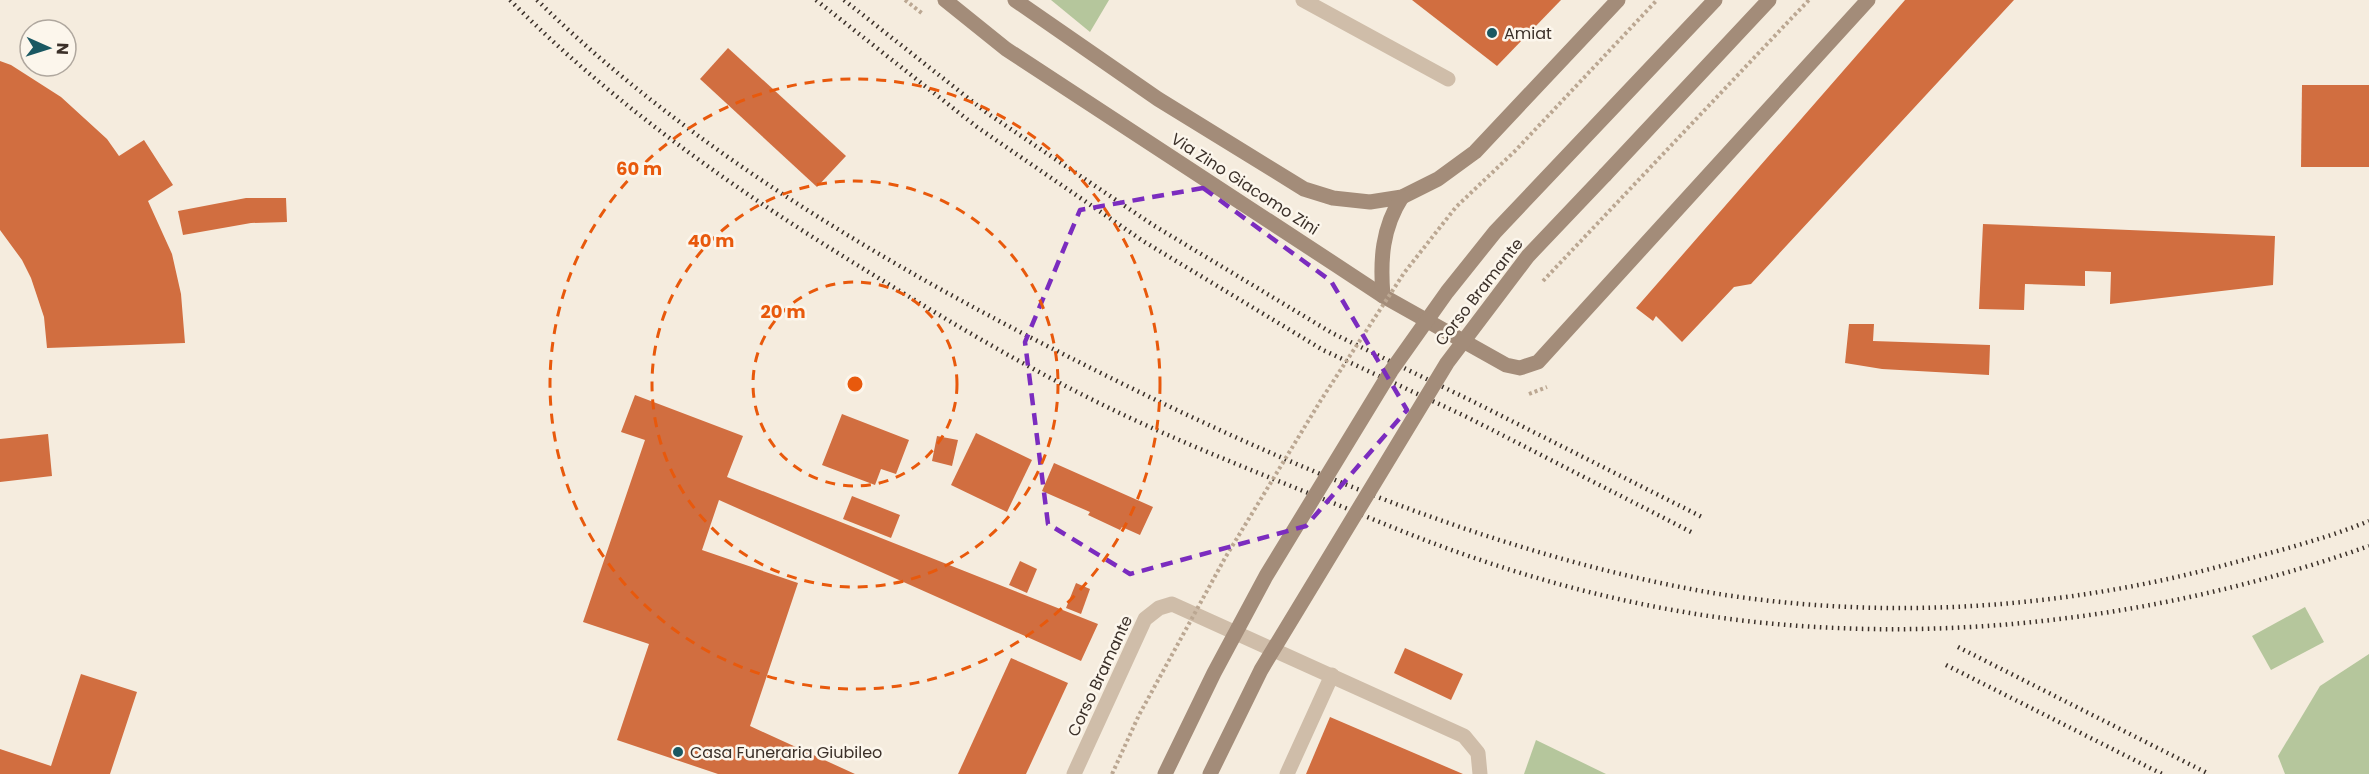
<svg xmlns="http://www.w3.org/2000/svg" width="2369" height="774" font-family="Poppins,sans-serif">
<rect width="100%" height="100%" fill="#f5ecde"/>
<g fill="#b5c69c">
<polygon points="1051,0 1109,0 1090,32"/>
<polygon points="2305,607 2324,642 2271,670 2252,636"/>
<polygon points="2369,654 2369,774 2285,774 2278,756 2320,686"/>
<polygon points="1536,740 1606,774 1524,774"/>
</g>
<g fill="#d16e40">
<polygon points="1412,0 1561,0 1497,66"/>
<polygon points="1905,0 2014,0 1751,284 1734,287 1682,342 1656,316 1653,321 1636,308"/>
<polygon points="728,48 846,156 817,187 700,79"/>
<polygon points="0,61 11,65 61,97 107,139 119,156 144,140 173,185 148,201 172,254 181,294 185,343 47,348 44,317 31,278 22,260 0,230"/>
<polygon points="2302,85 2369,85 2369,167 2301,167"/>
<polygon points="246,198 286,198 287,222 251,223 183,235 178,211"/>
<polygon points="1983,224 2275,236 2273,285 2110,304 2111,272 2085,271 2085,286 2025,284 2024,310 1979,309"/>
<polygon points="1849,324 1874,324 1873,341 1990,345 1989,375 1882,369 1845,363"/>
<polygon points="635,395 743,436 727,477 1098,624 1081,661 719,500 702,550 798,583 750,726 855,774 718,774 617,740 649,644 583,622 645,440 621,432"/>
<polygon points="842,414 909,440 896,474 881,469 875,485 822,465"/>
<polygon points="976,433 1032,460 1007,512 951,485"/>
<polygon points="48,434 52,476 0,482 0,439"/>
<polygon points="937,436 958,440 952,466 932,461"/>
<polygon points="1054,463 1153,507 1140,535 1122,527 1120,530 1088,515 1090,512 1042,491"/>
<polygon points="852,496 900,515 891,538 843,519"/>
<polygon points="1020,561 1037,569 1027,593 1009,585"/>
<polygon points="1076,583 1090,589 1081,614 1066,608"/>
<polygon points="1405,648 1463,674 1451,700 1394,673"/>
<polygon points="1011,658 1068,683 1026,774 958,774"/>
<polygon points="81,674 137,692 110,774 0,774 0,749 51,766"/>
<polygon points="1330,717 1463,774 1306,774"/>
</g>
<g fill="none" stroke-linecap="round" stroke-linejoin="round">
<g stroke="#bba792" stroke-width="4" stroke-dasharray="3 3" stroke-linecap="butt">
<polyline points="905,0 923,14"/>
<polyline points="1786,24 1809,0"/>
<polyline points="1529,394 1547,387"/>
</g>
<polyline stroke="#cfbda9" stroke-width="15" points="1303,0 1448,79"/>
<g stroke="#cfbda9" stroke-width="15">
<polyline points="1074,774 1145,619 1159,608 1172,604 1464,736 1478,753 1480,774"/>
<polyline points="1287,774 1332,675"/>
</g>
<g stroke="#a38c79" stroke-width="15">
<polyline points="945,0 1006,49 1336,265 1383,296 1506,365 1520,368 1538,362 1868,0"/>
<polyline points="1015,0 1158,99 1304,189 1333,198 1370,202 1402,197 1438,179 1475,152 1618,0"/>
<polyline points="1605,175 1769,0"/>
<path d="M1383,296C1380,260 1382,228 1402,197"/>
</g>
<g stroke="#3b3029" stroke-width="4.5" stroke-dasharray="1.5 4.5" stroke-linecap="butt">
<path d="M510,0C620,111 751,201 885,282C963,330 1043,377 1126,416C1194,448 1264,475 1333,503C1368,517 1403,532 1438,545C1543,584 1654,612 1765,623C1969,643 2177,614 2369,546"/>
<path d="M537,0C685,146 884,264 1069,357C1268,458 1486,553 1707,592C1878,621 2058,610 2225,565C2273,552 2323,540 2369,521"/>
<polyline points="816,0 977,127 1143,241 1323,350 1467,417 1695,534"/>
<polyline points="844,0 987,113 1153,225 1332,333 1476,403 1704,518"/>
<polyline points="1958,647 2209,774"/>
<polyline points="1946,665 2162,774"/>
</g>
<g stroke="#bba792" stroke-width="4" stroke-dasharray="3 3" stroke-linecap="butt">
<polyline points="1543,281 1786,24"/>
<polyline points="1112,774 1139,715 1225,558 1321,400 1404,273 1456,207 1515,151 1657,0"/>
</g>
<g stroke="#a38c79" stroke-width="15">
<polyline points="1165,774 1214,673 1266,576 1391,371 1447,292 1495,232 1715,0"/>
<polyline points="1210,774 1261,670 1447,363 1528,256 1605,175"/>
</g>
</g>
<path fill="none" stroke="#7b2cbf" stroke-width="4.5" stroke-dasharray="12 8" stroke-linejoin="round" d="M1203,188L1331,281L1407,410L1306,526L1130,574L1048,524L1025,342L1080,210Z"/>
<g fill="none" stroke="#e8590c" stroke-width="3" stroke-dasharray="10 8">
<circle cx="855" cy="384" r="102"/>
<circle cx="855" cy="384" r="203"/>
<circle cx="855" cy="384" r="305"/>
</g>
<g fill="#1a5862" stroke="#fcf6ec" stroke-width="2">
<circle cx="1492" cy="33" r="6"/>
<circle cx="678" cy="752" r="6"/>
</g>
<g text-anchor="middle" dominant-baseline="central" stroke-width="5" stroke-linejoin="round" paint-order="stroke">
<g font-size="16" fill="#3b3029" stroke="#fcf6ec" text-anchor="start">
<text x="1504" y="33">Amiat</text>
<text x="690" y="752">Casa Funeraria Giubileo</text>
</g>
<g font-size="16" fill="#3b3029" stroke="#fcf6ec">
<text transform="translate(1245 184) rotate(33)">Via Zino Giacomo Zini</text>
<text transform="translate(1479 292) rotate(-52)">Corso Bramante</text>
<text transform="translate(1100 676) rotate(-65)">Corso Bramante</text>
</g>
</g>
<circle cx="855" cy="384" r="9" fill="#e8590c" stroke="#fcf6ec" stroke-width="3"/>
<g font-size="18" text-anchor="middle" font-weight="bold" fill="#e8590c" stroke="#fcf6ec" stroke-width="5" stroke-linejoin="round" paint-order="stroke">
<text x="639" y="175">60 m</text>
<text x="711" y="247">40 m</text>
<text x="783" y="318">20 m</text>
</g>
<g transform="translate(48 48) rotate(93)"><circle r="28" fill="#fcf6ec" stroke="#afa79e" stroke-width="1.5"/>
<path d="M0-4.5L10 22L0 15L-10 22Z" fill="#1a5862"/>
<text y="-9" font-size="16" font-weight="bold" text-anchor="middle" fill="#3b3029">N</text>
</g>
</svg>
